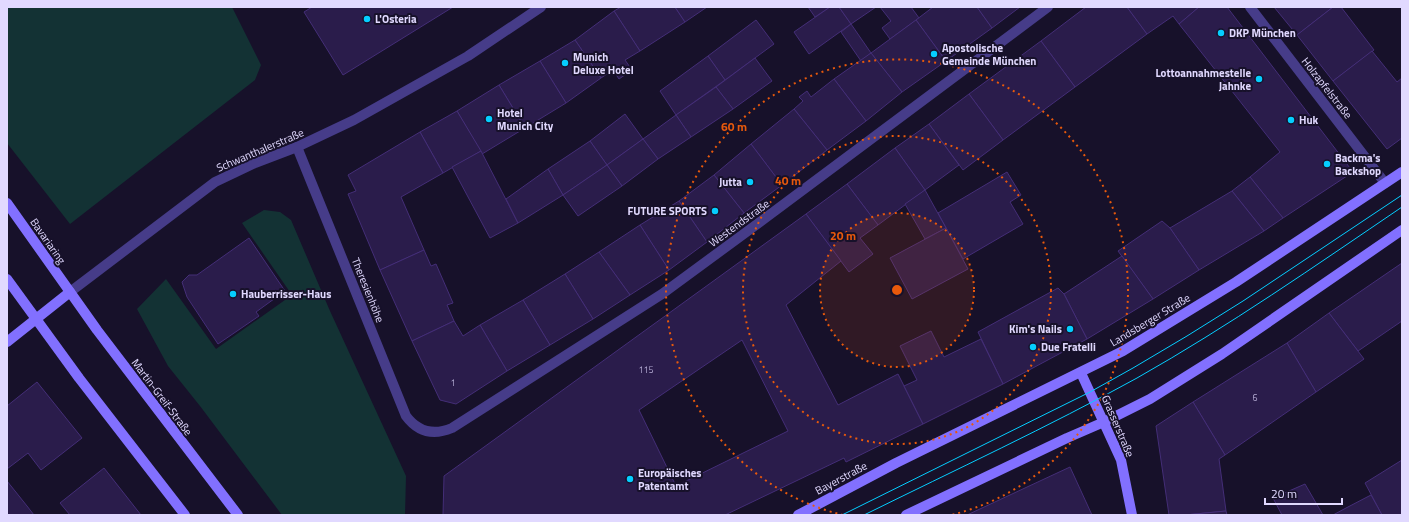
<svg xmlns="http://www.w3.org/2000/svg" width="1409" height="522" font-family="'Titillium Web',sans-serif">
<rect width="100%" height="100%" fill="#17112a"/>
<g fill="#133234">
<polygon points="7,7 232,7 261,65 255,80 70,224 7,143"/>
<polygon points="264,210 280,212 291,220 330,311 406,476 405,515 282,515 200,406 168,366 137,309 166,279 216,349 292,295 242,223"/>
</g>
<g fill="#2a1c4b" stroke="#442e77" fill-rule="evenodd">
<polygon points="312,7 453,7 343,75 304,12"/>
<polygon points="621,7 675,7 685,22 640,51 614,11"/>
<polygon points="675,7 707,7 685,22"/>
<polygon points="808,7 830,7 815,17"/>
<polygon points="830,7 839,7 851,24 809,54 794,32"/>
<polygon points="839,7 876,7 851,24"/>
<polygon points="880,7 911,7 919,18 890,39 882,28 891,21"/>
<polygon points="933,7 977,7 992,28 946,61 916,20"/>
<polygon points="977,7 1020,7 992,28"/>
<polygon points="1086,7 1127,7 1147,34 1075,87 1041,41"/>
<polygon points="1127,7 1199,7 1179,24 1173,16 1147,34"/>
<polygon points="1199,7 1227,7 1353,172 1283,218 1250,177 1280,152 1179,24"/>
<polygon points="1274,7 1333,7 1297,35"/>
<polygon points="1333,7 1341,7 1374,50 1333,81 1297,35"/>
<polygon points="614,11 640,51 625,60 632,70 619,79 613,70 601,78 575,40"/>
<polygon points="756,20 774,44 725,80 708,56"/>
<polygon points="916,20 946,61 902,92 871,53"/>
<polygon points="851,24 871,53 861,61 841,32"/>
<polygon points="575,40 601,78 566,103 540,61"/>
<polygon points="1041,41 1075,87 1003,140 969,94"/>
<polygon points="1372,51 1397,82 1402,78 1402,138 1387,149 1333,81"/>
<polygon points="871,53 902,92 866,121 834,79"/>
<polygon points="708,56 725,80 676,115 660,91"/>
<polygon points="755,58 772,81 733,109 716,87"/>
<polygon points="540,61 566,103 525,128 499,85"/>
<polygon points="834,79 866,121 827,150 794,109 803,101 799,97 807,91 811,97"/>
<polygon points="499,85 525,128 482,154 457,111"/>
<polygon points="716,87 733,109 691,137 676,115"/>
<polygon points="969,94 1003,140 963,170 929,124"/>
<polygon points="794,109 827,150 782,185 751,144"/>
<polygon points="457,111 481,151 443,173 420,132"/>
<polygon points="625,114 643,139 607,165 590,141"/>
<polygon points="676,115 691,137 658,159 643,139"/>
<polygon points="929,124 959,165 925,190 895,148"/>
<polygon points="420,132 443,173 401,197 424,250 380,270 348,194 356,191 348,175"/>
<polygon points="643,139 658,159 622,186 607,165"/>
<polygon points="590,141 607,165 563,195 548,169"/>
<polygon points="751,144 782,185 744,213 714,175"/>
<polygon points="895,148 925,190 878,225 847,184"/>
<polygon points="481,151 518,223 490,238 452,167"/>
<polygon points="607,165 622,186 578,216 563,195"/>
<polygon points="548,169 563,195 518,223 506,199"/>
<polygon points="1007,172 1021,195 1010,202 1023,224 963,259 938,213"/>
<polygon points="714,175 744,213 707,242 679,201"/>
<polygon points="1250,177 1283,218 1264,231 1232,191"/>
<polygon points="847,184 878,225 860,238 873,254 849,272 806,214"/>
<polygon points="925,190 946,228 925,239 905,204"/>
<polygon points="1232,191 1264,231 1199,270 1170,228"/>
<polygon points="679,201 707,242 669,270 640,225"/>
<path d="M806,214L841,261L786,305L838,405L898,374L923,424L846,462L844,458L725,515H443L444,476ZM742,340L788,431L676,486L639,410Z"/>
<polygon points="1162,221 1170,228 1199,270 1153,299 1118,251"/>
<polygon points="640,225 669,270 630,295 599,252"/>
<polygon points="946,228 968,269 912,299 890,258"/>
<polygon points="249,238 285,291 256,312 259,316 218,344 187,297 182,282 189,275 197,275"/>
<polygon points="424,250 431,266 436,264 453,303 447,305 454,321 412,341 380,270"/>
<polygon points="599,252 630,295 593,319 565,274"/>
<polygon points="1122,256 1153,299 1087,339 1064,294"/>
<polygon points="1402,263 1402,321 1358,351 1329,313"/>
<polygon points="565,274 593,319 550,345 523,300"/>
<polygon points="1058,288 1064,294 1087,339 1003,384 978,332"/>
<polygon points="523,300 550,345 507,371 480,325"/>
<polygon points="1329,313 1364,359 1316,392 1287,343"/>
<polygon points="454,321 463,336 480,325 507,371 456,404 440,400 412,341"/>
<polygon points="931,331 944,357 981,339 1003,384 923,424 904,386 917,380 900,346"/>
<polygon points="1287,343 1316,392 1225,455 1193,402"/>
<polygon points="37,382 82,438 41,470 28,453 7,469 7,406"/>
<polygon points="1193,402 1225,455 1219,459 1226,511 1185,515 1169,515 1156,426"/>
<polygon points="1402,460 1402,515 1382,515 1365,483"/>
<polygon points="1070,467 1092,515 967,515"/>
<polygon points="104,468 130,501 141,515 70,515 60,503"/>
<polygon points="7,481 27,506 34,515 7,515"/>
<polygon points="1305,484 1323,515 1282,515 1273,498"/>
<polygon points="1371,495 1382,515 1333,515 1346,508"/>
<polygon points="1226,511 1227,515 1185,515"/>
</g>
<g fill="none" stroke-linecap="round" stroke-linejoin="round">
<g stroke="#463c89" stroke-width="10">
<polyline points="1250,7 1385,183"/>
<path d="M297,147L406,416C418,432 433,436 452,428L662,294L764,219L1048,7"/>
<polyline points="70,292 215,182 255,163 297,147 354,120 468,56 541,7"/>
</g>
<g stroke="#8270ff" stroke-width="10">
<polyline points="7,203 97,330 238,515"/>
<polyline points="7,279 79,378 185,515"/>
<polyline points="7,342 70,292"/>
<polyline points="1081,373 1121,460 1132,515"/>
<polyline points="798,515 896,463 1123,351 1236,282 1402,172"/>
<polyline points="906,515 1067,438 1104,422 1150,399 1222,354 1402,230"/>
</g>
<g stroke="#05ceff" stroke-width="1">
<polyline points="842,515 1090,392 1133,368 1187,336 1243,301 1402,195"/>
<path d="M864,515C955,470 1048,427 1137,378C1229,326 1315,266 1402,207"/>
</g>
</g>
<circle cx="897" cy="290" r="77" fill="#e8590c" fill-opacity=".12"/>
<g fill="none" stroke="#e8590c" stroke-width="2" stroke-dasharray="2 4">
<circle cx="897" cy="290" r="77"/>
<circle cx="897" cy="290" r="154"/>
<path d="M843 515A231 231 0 1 1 951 515"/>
</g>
<g fill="#05ceff" stroke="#17112a" stroke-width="1.5">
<circle cx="367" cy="19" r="4"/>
<circle cx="1221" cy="33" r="4"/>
<circle cx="934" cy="54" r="4"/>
<circle cx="565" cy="63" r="4"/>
<circle cx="1259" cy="79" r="4"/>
<circle cx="489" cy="119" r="4"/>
<circle cx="1291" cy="120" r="4"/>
<circle cx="1327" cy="164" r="4"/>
<circle cx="750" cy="182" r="4"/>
<circle cx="715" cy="211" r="4"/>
<circle cx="233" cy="294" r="4"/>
<circle cx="1070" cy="329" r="4"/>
<circle cx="1033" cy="347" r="4"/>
<circle cx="630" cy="479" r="4"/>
</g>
<g text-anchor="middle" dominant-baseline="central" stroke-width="4" stroke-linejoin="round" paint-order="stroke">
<g font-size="9" fill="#b3aad2">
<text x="646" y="369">115</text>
<text x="453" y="382">1</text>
<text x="1255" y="397">6</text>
</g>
<g font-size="11" font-weight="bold" fill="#e1d9ff" stroke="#17112a" text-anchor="start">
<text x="375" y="19">L'Osteria</text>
<text x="1229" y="33">DKP München</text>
<text x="942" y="48">Apostolische<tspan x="942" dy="13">Gemeinde München</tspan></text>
<text x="573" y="57">Munich<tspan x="573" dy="13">Deluxe Hotel</tspan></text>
<text x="1251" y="73" text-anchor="end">Lottoannahmestelle<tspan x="1251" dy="13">Jahnke</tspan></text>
<text x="497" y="113">Hotel<tspan x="497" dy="13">Munich City</tspan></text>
<text x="1299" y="120">Huk</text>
<text x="1335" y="158">Backma's<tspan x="1335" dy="13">Backshop</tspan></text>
<text x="742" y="182" text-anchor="end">Jutta</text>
<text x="707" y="211" text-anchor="end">FUTURE SPORTS</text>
<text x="241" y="294">Hauberrisser-Haus</text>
<text x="1062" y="329" text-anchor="end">Kim's Nails</text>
<text x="1041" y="347">Due Fratelli</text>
<text x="638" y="473">Europäisches<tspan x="638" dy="13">Patentamt</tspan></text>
</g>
<g font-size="11" fill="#e1d9ff" stroke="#17112a">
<text transform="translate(1327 88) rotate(52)">Holzapfelstraße</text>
<text transform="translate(260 150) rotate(-23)">Schwanthalerstraße</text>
<text transform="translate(739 223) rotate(-36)">Westendstraße</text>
<text transform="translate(48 241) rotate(55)">Bavariaring</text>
<text transform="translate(368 290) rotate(68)">Theresienhöhe</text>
<text transform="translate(1150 320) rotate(-31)">Landsberger Straße</text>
<text transform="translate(162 397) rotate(53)">Martin-Greif-Straße</text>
<text transform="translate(1118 426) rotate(67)">Grasserstraße</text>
<text transform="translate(841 478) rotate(-28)">Bayerstraße</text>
</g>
</g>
<circle cx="897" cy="290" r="6" fill="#e8590c" stroke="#17112a" stroke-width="2"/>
<g font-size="12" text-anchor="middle" font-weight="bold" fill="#e8590c" stroke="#17112a" stroke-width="4" stroke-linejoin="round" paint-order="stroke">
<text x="734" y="131">60 m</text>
<text x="788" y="185">40 m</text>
<text x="843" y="240">20 m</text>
</g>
<rect width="1409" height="522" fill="none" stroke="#e1d9ff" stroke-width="16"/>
<path d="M1265 498v6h77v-6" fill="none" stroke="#e1d9ff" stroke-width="2"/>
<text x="1271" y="498" font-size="12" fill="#e1d9ff" stroke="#17112a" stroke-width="3" paint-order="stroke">20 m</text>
</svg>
